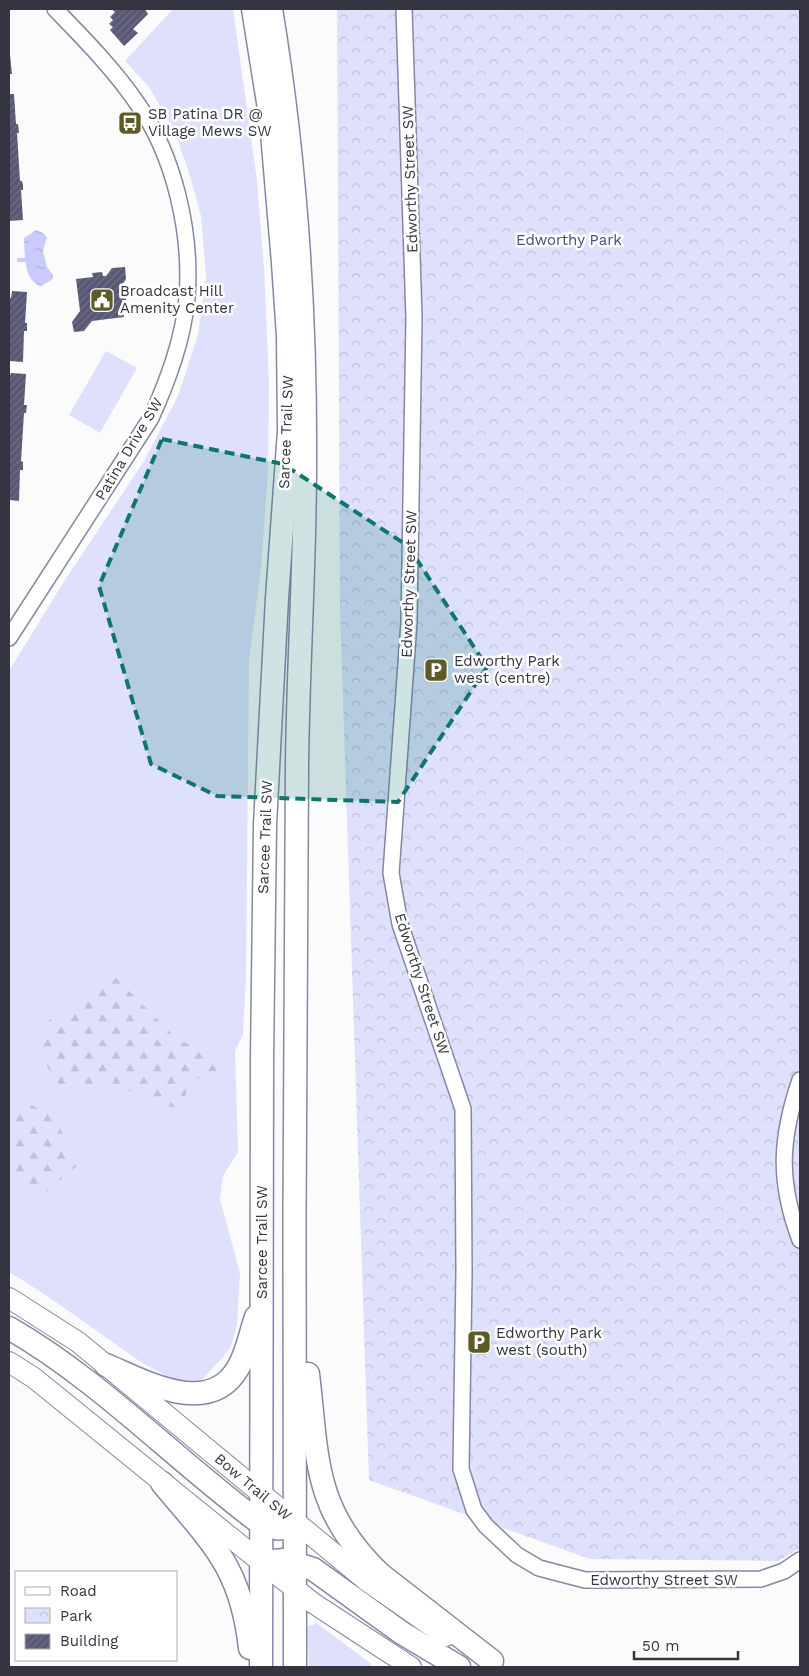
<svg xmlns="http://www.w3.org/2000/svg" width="809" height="1676" font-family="'Work Sans',sans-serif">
<defs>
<pattern id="forest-firs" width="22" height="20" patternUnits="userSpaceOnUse" patternTransform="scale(1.25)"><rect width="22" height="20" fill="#dfe0fc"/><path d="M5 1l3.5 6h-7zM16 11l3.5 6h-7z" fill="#c0c1d9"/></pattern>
<pattern id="park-crowns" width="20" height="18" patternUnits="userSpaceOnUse" patternTransform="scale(1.25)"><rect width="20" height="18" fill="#dfe0fc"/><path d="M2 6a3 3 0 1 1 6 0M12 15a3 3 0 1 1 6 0" fill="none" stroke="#c0c1d9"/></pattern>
<pattern id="water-ripples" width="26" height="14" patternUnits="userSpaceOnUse" patternTransform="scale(1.25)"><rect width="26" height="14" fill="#cacafc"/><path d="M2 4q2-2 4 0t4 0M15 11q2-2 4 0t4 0" fill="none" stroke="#aeaed9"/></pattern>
<pattern id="building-hatch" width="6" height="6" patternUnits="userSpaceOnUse" patternTransform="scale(1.25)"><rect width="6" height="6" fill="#595975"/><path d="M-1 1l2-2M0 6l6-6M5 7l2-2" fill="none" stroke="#6e6e85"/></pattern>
</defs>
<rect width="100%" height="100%" fill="#fbfbfb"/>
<g fill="#dfe0fc">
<path d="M173,9H233L257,181L264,268L269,383L268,472L261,568L249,661L246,978L243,1034L235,1051L238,1152L223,1176L220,1199L240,1273L237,1325L230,1349L203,1379L177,1383C165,1373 151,1369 138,1360C95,1330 54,1299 9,1272V671L63,583L144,461L178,396L198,335L206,276L201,216L190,176L175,132L149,87L125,61Z"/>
<polygon points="106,351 137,368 100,433 69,415"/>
<polygon points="317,1623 371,1664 370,1667 309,1667 307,1627"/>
</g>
<g fill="url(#forest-firs)">
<polygon points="112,974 176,1038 213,1056 219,1073 192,1080 186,1093 183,1110 160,1104 150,1095 116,1088 61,1087 48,1068 38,1040 46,1023 57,1013 76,1005"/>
<polygon points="28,1103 55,1118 78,1165 40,1197 9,1181 9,1115"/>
</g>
<polygon fill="url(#park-crowns)" points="337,9 800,9 800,1548 778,1561 590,1559 369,1480 340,610"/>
<path fill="url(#water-ripples)" d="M36,230L43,233L47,237L43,251L47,267L53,275V279L41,286C23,281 25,253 24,238Z"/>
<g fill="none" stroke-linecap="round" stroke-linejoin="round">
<polyline stroke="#cacafc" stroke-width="4.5" points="19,260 27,260"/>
</g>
<g fill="url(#building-hatch)">
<polygon points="112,9 145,9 148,14 133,29 138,33 124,46 110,30 113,27 109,24 113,20 110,17 115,12"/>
<polygon points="9,45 12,74 9,74"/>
<polygon points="9,94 14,94 16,124 18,124 19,133 17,133 20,181 22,181 23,185 23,190 21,190 23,220 9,221"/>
<polygon points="125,267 126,279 121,287 121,290 125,290 126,300 122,300 124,317 92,321 84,331 74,332 72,322 80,311 76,279 93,277 92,273 102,272 103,276 106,276 112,268"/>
<polygon points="12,291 27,292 25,323 27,323 27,331 24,331 23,362 9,361 9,298 11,298"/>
<polygon points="11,373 26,374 24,405 27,405 26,413 24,413 21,461 23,462 23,470 20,470 19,501 9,500 9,379"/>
</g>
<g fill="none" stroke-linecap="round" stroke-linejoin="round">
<g stroke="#8787a5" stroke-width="18">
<g id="minor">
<polyline points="404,9 414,318 409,622 391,873 400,924 463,1109 464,1272 461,1469 474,1510 486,1526 517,1555 539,1568 585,1580 761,1579 784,1571 800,1560"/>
<path d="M9,638L151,418C168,380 183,340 187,298C192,234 175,156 137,103C113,68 84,39 55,9"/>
<path d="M800,1080C780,1139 778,1181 800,1240"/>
</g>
</g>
<g stroke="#8787a5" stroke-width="22">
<g id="major">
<polyline points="9,1298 78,1342 367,1581 446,1636"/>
<polyline points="9,1362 34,1378 261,1562 313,1603 411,1667"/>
</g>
</g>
<g stroke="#8787a5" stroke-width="25">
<g id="highway">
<polyline points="253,9 271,121 283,263 288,336 289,431 277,598 265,825 262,1060 261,1667"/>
<path d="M271,9C296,160 306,313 305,466C305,566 298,666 297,766C294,1066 294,1367 295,1667"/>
<path d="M9,1328C101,1381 175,1460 260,1523C274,1529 283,1532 295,1522"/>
<path d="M106,1365C144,1381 209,1418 238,1368C247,1353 250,1334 256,1317"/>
<path d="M308,1374C318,1459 313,1510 380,1574L492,1661"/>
<path d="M162,1483C212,1543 241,1567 250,1648"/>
<polyline points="261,1562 284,1560 313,1569 402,1633 459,1667"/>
</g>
</g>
<use href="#minor" stroke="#fff" stroke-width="15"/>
<use href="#major" stroke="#fff" stroke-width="20"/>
<use href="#highway" stroke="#fff" stroke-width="22"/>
</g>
<path fill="#0f766e" fill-opacity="0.2" stroke="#0f766e" stroke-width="4" stroke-dasharray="10 6" stroke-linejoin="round" d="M162,439L283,464L408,546L487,667L398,802L217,796L151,764L99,586Z"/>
<defs>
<g id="bus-square" transform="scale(1.25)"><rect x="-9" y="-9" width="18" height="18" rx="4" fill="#5e5a27" stroke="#fff"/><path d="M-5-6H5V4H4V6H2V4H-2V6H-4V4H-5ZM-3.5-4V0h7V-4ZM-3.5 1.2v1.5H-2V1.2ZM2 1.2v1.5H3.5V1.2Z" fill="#fff"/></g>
<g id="civic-square" transform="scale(1.25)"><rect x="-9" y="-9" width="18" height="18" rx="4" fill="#5e5a27" stroke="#fff"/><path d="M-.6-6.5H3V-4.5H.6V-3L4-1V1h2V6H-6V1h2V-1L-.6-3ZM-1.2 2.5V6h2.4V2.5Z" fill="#fff"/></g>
<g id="parking-square" transform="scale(1.25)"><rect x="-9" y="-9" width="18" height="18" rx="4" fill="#5e5a27" stroke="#fff"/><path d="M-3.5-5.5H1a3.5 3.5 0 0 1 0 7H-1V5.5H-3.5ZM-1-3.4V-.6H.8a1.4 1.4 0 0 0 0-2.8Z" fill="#fff"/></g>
</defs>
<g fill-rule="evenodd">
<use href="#bus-square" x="130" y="123"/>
<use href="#civic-square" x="102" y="300"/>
<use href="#parking-square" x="436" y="670"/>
<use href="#parking-square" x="479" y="1342"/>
</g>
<g text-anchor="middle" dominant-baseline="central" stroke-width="5" stroke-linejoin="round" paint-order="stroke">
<g font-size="15" fill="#343541" stroke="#fff" text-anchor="start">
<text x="148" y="114">SB Patina DR @<tspan x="148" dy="17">Village Mews SW</tspan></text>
<text x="120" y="291">Broadcast Hill<tspan x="120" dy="17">Amenity Center</tspan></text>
<text x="454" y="661">Edworthy Park<tspan x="454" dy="17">west (centre)</tspan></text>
<text x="496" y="1333">Edworthy Park<tspan x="496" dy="17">west (south)</tspan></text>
</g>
<g font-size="15" fill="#343541" stroke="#fff">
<text transform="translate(410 179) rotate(-92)">Edworthy Street SW</text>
<text transform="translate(286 432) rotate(-88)">Sarcee Trail SW</text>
<text transform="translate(129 449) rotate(-59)">Patina Drive SW</text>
<text transform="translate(409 584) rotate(-88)">Edworthy Street SW</text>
<text transform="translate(265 837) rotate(-88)">Sarcee Trail SW</text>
<text transform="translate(422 984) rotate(72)">Edworthy Street SW</text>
<text transform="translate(262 1242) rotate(-90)">Sarcee Trail SW</text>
<text transform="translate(253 1487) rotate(40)">Bow Trail SW</text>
<text x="664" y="1580">Edworthy Street SW</text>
</g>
<g font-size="15" fill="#4c4885" stroke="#fff">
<text x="569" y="240">Edworthy Park</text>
</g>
</g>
<rect width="809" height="1676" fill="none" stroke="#343541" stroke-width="20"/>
<rect x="15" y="1571" width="162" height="90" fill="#ffffff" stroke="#aeaeb3"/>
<rect x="25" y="1587" width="25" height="8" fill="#ffffff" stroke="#aeaeb3"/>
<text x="60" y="1596" font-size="15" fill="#343541">Road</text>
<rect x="25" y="1608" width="25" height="15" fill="url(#park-crowns)" stroke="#aeaeb3"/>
<text x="60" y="1621" font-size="15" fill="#343541">Park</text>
<rect x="25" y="1634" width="25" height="15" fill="url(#building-hatch)" stroke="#aeaeb3"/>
<text x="60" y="1646" font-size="15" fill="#343541">Building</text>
<path d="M634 1651v8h104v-8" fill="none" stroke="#343541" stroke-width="2.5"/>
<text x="642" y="1651" font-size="15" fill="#343541" stroke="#ffffff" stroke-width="4" paint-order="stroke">50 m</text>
</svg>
